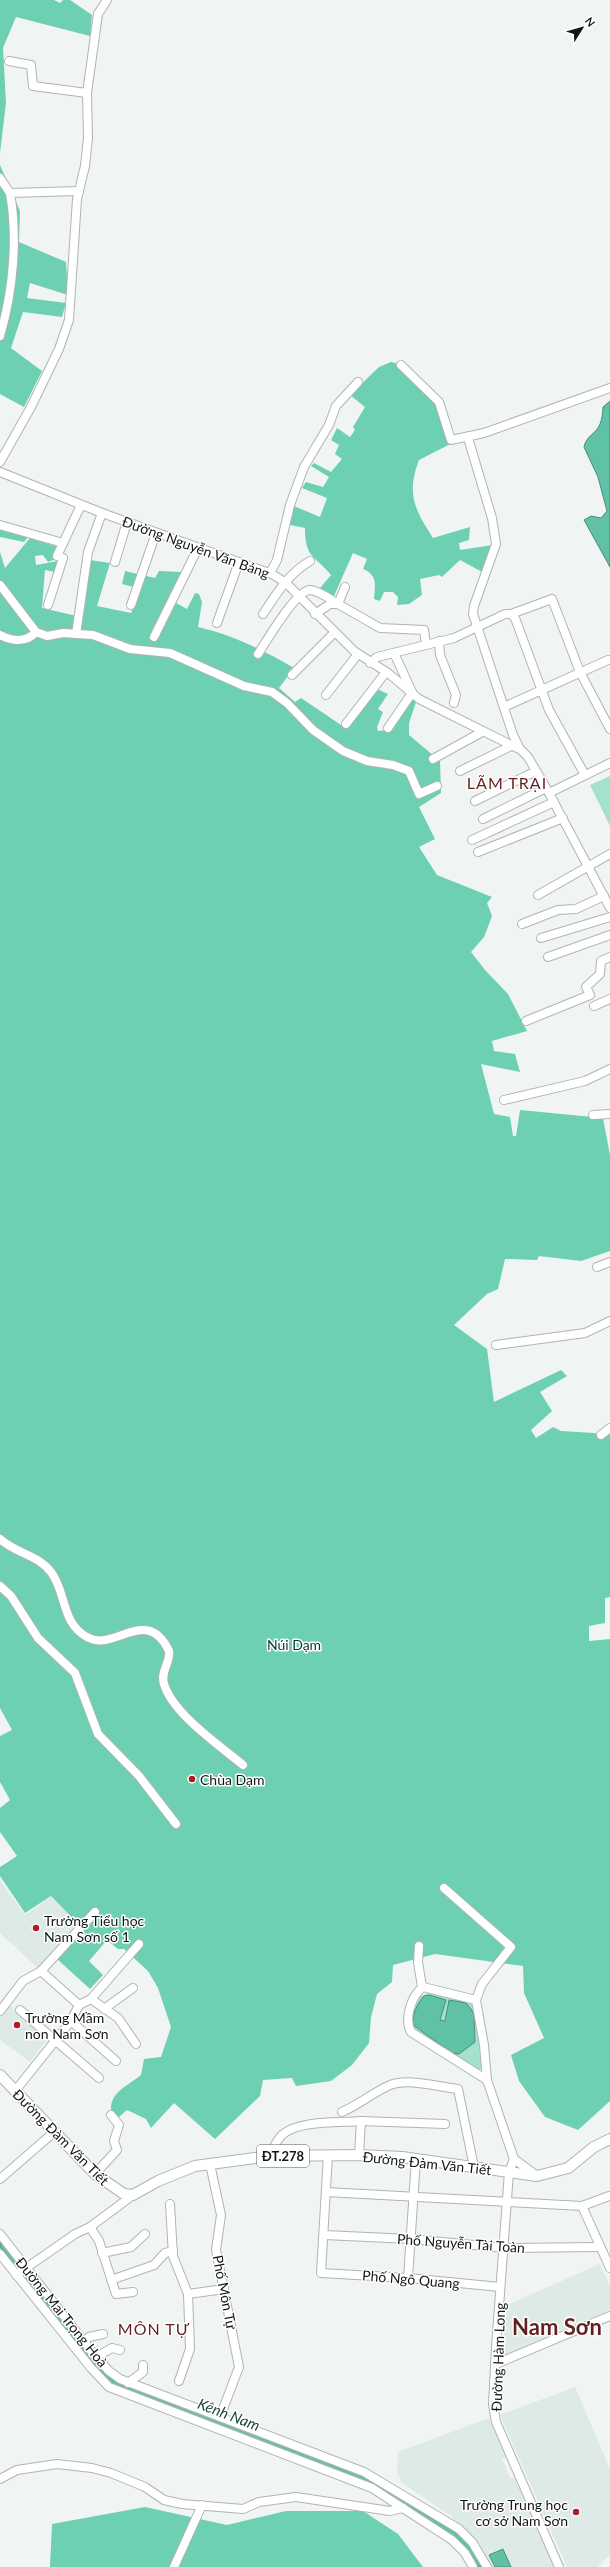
<svg xmlns="http://www.w3.org/2000/svg" width="610" height="2567" font-family="Lato,sans-serif">
<rect width="100%" height="100%" fill="#f0f5f3"/>
<g fill="#ddeae5">
<polygon points="0,1880 25,1915 51,1897 77,1923 39,1969 0,1933"/>
<polygon points="8,2004 49,2037 30,2062 0,2040 0,2012"/>
<polygon points="600,2264 610,2286 610,2314 501,2359 507,2305"/>
<polygon points="575,2387 610,2469 610,2555 597,2567 567,2567 500,2415"/>
<polygon points="489,2418 506,2457 502,2459 510,2478 516,2479 555,2567 490,2567 471,2537 451,2516 402,2483 397,2472 398,2452"/>
</g>
<g fill="#a4e2ce">
<polygon points="610,776 610,826 590,785"/>
<path d="M430,1992L470,2001L473,2004L483,2067L479,2070L416,2032C407,2020 413,2010 419,1997Z"/>
</g>
<g fill="#6dd0b3">
<polygon points="0,0 54,0 60,3 63,0 70,0 92,15 90,36 16,17 3,48 6,103 0,153"/>
<polygon points="0,165 20,211 19,242 66,262 68,295 30,283 27,298 66,303 62,317 23,312 11,348 42,371 24,407 0,394"/>
<path d="M391,362L400,364L438,401L447,439H460L419,460C406,494 415,510 433,538L470,527L469,540L459,543L460,550L493,545L484,573L460,560L442,577L439,575L420,579L422,595L409,604L397,605L398,597L393,592H384L380,601L374,599C375,585 378,575 363,569L367,559L353,553L334,596L320,588L331,575C315,555 305,559 305,528L290,525L294,506L320,517L327,498L302,488L306,482L323,487L329,477L311,466L314,463L331,472L342,459L335,454L339,445L331,440L337,428L350,437L355,430L353,427L365,407L350,395L379,367Z"/>
<polygon points="0,527 28,537 24,542 0,537"/>
<path d="M30,538L58,547L56,559L48,562L43,555L35,556L36,565L58,561L55,572L45,570L42,608L81,617L90,560L110,563L97,606L131,613L141,589L122,584L125,571L155,578L159,571L182,572L169,599L187,609L195,593L199,594L202,602L198,627C233,635 263,650 294,668L279,688L295,702L301,698L347,729L377,689L388,694L378,709L383,712L377,727L378,731L387,730L410,698L416,702L409,723V735L440,761L441,793L419,807L435,839L419,847L437,875L492,897L487,903L492,916L484,937L471,952L485,970L508,994L527,1031L492,1041L494,1051L515,1054L520,1072L481,1064L494,1114L510,1117L513,1136H516L520,1110L603,1118L610,1155V1251L581,1261L539,1256L537,1260L505,1259L498,1289L487,1294L454,1325L487,1349L494,1402L561,1370L567,1376L540,1392L552,1411L531,1430L536,1438L553,1427L561,1431L610,1434V1597L605,1598V1623L589,1626V1641L610,1639V2101L578,2130L545,2117L519,2081L511,2055L544,2038L524,1993L523,1966L435,1954L393,1965L392,1982L377,1994L371,2017L369,2043L352,2065L331,2081L296,2086L292,2078L263,2080L260,2096L215,2139L174,2103L151,2128L146,2119L127,2110L119,2117L111,2110C110,2092 129,2085 141,2075L144,2059L161,2057L171,2027L158,1988L148,1971L124,1949H118L107,1940L89,1961L103,1975L90,1989L56,1958L83,1929L51,1896L25,1913L0,1876V1867L17,1856L0,1832V1808L10,1800L0,1782V1736L12,1730L0,1708V552L5,568Z"/>
<polygon points="145,2507 227,2525 286,2511 363,2511 398,2534 423,2567 50,2567 52,2524"/>
</g>
<g fill="#5fc2a6" stroke="#488e7a">
<path d="M610,401V567L584,520L591,516L601,518L607,511L598,477L584,447C588,430 602,437 603,407Z"/>
<path d="M429,1995L446,2000L440,2020L445,2021L449,2000L466,2003L471,2009L474,2015L475,2042L459,2054L452,2053L413,2025C411,2017 418,2002 424,1996Z"/>
<polygon points="0,2238 106,2372 371,2478 464,2537 484,2567 478,2567 460,2541 396,2500 112,2384 100,2374 0,2247"/>
<polygon points="503,2549 511,2567 495,2567 489,2555"/>
</g>
<g fill="none" stroke-linecap="round" stroke-linejoin="round">
<g stroke="#b0b4b3" stroke-width="10">
<g id="minor">
<polyline points="9,61 31,65 33,86 87,93"/>
<polyline points="0,178 10,193"/>
<path d="M0,336C13,291 18,239 10,193L79,191"/>
<polyline points="401,365 439,402 451,440 484,433 610,388"/>
<polyline points="468,438 492,518 496,544 474,606 473,614 513,735 520,749"/>
<polyline points="0,462 31,407 59,349 69,320 77,199 85,166 88,138 87,93 98,14 107,0"/>
<polyline points="0,472 102,513 272,574 286,583 354,651 388,673 419,699 521,750 528,757 549,793 610,908"/>
<polyline points="0,525 63,543"/>
<polyline points="115,562 127,522"/>
<polyline points="270,573 277,560 290,505 304,467 329,425 336,406 358,382"/>
<polyline points="0,585 36,632 47,636 63,633 93,635 130,649 170,653 244,686 272,692 287,703 313,730 343,751 367,761 393,765 409,771 419,794 437,786"/>
<polyline points="48,605 63,558 57,556 81,505"/>
<polyline points="131,605 156,533"/>
<path d="M263,614C277,593 288,574 310,561"/>
<polyline points="315,614 330,604 338,604 380,628 424,630 426,645"/>
<polyline points="511,614 552,599 580,672 610,729"/>
<polyline points="217,623 239,562"/>
<polyline points="76,634 88,552 102,513"/>
<path d="M0,635C12,641 26,643 36,632"/>
<polyline points="154,637 198,548"/>
<polyline points="439,641 440,655 456,695 454,703"/>
<polyline points="394,653 412,692"/>
<path d="M258,654C266,642 296,590 310,590C320,591 330,599 338,604L345,587"/>
<polyline points="370,663 377,657 454,638 505,614 511,614 515,618 549,710 585,775"/>
<polyline points="292,675 334,633"/>
<polyline points="326,695 358,654"/>
<polyline points="504,707 608,660"/>
<polyline points="346,724 386,672"/>
<polyline points="388,728 412,693"/>
<polyline points="433,759 482,732"/>
<polyline points="460,771 513,745"/>
<polyline points="549,793 610,763"/>
<polyline points="475,801 536,771"/>
<polyline points="483,819 546,788"/>
<polyline points="472,840 554,802"/>
<polyline points="478,852 563,818"/>
<polyline points="538,895 610,854"/>
<polyline points="522,924 558,910 576,909 604,896"/>
<polyline points="541,938 610,917"/>
<polyline points="548,957 610,935"/>
<polyline points="594,1006 610,999"/>
<polyline points="526,1021 590,995 586,987 600,974 601,961 610,957"/>
<polyline points="504,1100 585,1081 610,1069"/>
<polyline points="593,1115 610,1114"/>
<polyline points="597,1267 610,1262"/>
<polyline points="496,1345 585,1333 610,1321"/>
<polyline points="601,1435 610,1428"/>
<path d="M0,1539C15,1553 38,1555 51,1572C67,1593 61,1625 89,1638C115,1651 147,1605 169,1651C171,1662 160,1671 164,1684C173,1714 219,1745 243,1765"/>
<polyline points="0,1586 11,1596 38,1638 75,1673 98,1734 139,1776 176,1824"/>
<polyline points="444,1888 511,1947 482,1984 476,2000 484,2045 487,2080 514,2159 509,2172 496,2347 493,2404 496,2422 559,2567"/>
<polyline points="419,1946 418,1962 422,1987"/>
<polyline points="41,1971 79,2005"/>
<polyline points="91,1999 118,2018 136,2044"/>
<path d="M476,2000L423,1987C411,1996 404,2019 411,2032L487,2080"/>
<polyline points="104,2009 133,1988"/>
<polyline points="20,2010 99,2078"/>
<polyline points="0,2011 23,1981 41,1971 95,1912"/>
<polyline points="71,2021 116,2061"/>
<polyline points="15,2091 71,2021 79,2005 91,1999 139,1944"/>
<path d="M342,2112C358,2105 371,2094 388,2086C407,2077 438,2087 458,2089L474,2167"/>
<polyline points="328,2155 321,2273 408,2278 500,2287"/>
<polyline points="359,2155 361,2121 445,2124"/>
<path d="M270,2156C273,2148 276,2141 282,2135C298,2120 339,2123 361,2121"/>
<polyline points="514,2159 536,2175"/>
<polyline points="210,2164 221,2215 216,2250 239,2367 220,2417"/>
<polyline points="95,2174 117,2150 114,2141 119,2125 111,2115"/>
<polyline points="0,2179 53,2133"/>
<polyline points="326,2192 582,2206 609,2196"/>
<polyline points="170,2204 173,2256 188,2294 190,2349 179,2381"/>
<polyline points="582,2206 610,2268"/>
<polyline points="90,2227 99,2241 116,2294 133,2292"/>
<polyline points="0,2234 96,2357 109,2371 120,2379 364,2472 459,2529 472,2542 487,2567"/>
<polyline points="324,2235 411,2239 505,2248 599,2247"/>
<polyline points="102,2253 131,2247 145,2234"/>
<polyline points="0,2254 91,2368 109,2387 372,2488 452,2540 465,2553 473,2567"/>
<polyline points="16,2275 75,2234 90,2227 133,2195"/>
<polyline points="408,2278 416,2159"/>
<polyline points="111,2280 154,2265 165,2253 173,2251"/>
<polyline points="188,2294 224,2289"/>
<polyline points="84,2342 89,2337 103,2334"/>
<polyline points="96,2357 112,2348 120,2350"/>
<polyline points="496,2364 610,2316"/>
<polyline points="128,2383 143,2372 143,2365"/>
<polyline points="0,2479 17,2470 57,2464 92,2468 111,2473 145,2487 164,2500 182,2504 243,2509 259,2502 296,2497 390,2511 403,2508"/>
<polyline points="174,2567 202,2505"/>
</g>
</g>
<g stroke="#b0b4b3" stroke-width="12">
<polyline id="major" points="0,2075 95,2174 124,2194 133,2195 158,2181 195,2166 270,2156 359,2155 402,2157 537,2176 568,2168 594,2147 610,2139"/>
</g>
<use href="#minor" stroke="#fff" stroke-width="8"/>
<use href="#major" stroke="#fff" stroke-width="10"/>
</g>
<g fill="#ae1a2a" stroke="#fff" stroke-width="1.5">
<circle cx="192" cy="1779" r="4"/>
<circle cx="36" cy="1928" r="4"/>
<circle cx="17" cy="2025" r="4"/>
<circle cx="576" cy="2512" r="4"/>
</g>
<g text-anchor="middle" dominant-baseline="central" stroke-width="3" stroke-linejoin="round" paint-order="stroke">
<rect fill="#fff" stroke="#5a5c5b" stroke-width="1" x="257" y="2145" width="52" height="22" rx="3"/>
<g font-size="13" font-weight="bold" fill="#141615">
<text x="283" y="2156">ĐT.278</text>
</g>
<g font-size="14" fill="#141615" stroke="#fff">
<text transform="translate(196 547) rotate(20)">Đường Nguyễn Văn Bảng</text>
<text transform="translate(61 2137) rotate(45)">Đường Đàm Văn Tiết</text>
<text transform="translate(427 2163) rotate(6)">Đường Đàm Văn Tiết</text>
<text transform="translate(461 2243) rotate(4)">Phố Nguyễn Tài Toàn</text>
<text transform="translate(411 2279) rotate(5)">Phố Ngô Quang</text>
<text transform="translate(225 2292) rotate(79)">Phố Môn Tự</text>
<text transform="translate(62 2312) rotate(51)">Đường Mai Trọng Hoà</text>
<text transform="translate(498 2357) rotate(-88)">Đường Hàm Long</text>
</g>
<g font-size="14" fill="#07372b" stroke="#fff">
<text x="294" y="1644">Núi Dạm</text>
</g>
<g font-size="14" fill="#141615" stroke="#fff" text-anchor="start">
<text x="200" y="1779">Chùa Dạm</text>
<text x="44" y="1920">Trường Tiểu học<tspan x="44" dy="16">Nam Sơn số 1</tspan></text>
<text x="25" y="2017">Trường Mầm<tspan x="25" dy="16">non Nam Sơn</tspan></text>
<text x="568" y="2504" text-anchor="end">Trường Trung học<tspan x="568" dy="16">cơ sở Nam Sơn</tspan></text>
</g>
<g font-size="15" font-style="italic" fill="#1c473b" stroke="#fff">
<text transform="translate(229 2414) rotate(21)">Kênh Nam</text>
</g>
<g font-size="16" letter-spacing="1" fill="#641f21" stroke="#fff">
<text x="507" y="782">LÃM TRẠI</text>
<text x="154" y="2328">MÔN TỰ</text>
</g>
<g font-size="22" font-weight="bold" fill="#641f21" stroke="#fff">
<text x="557" y="2326">Nam Sơn</text>
</g>
</g>
<g transform="translate(582 28) rotate(53)" stroke="#ffffff" stroke-width="3" paint-order="stroke">
<path d="M0-3L7 15L0 10L-7 15Z" fill="#141615"/>
<text y="-6" font-size="11" font-weight="bold" text-anchor="middle" fill="#141615">N</text>
</g>
</svg>
